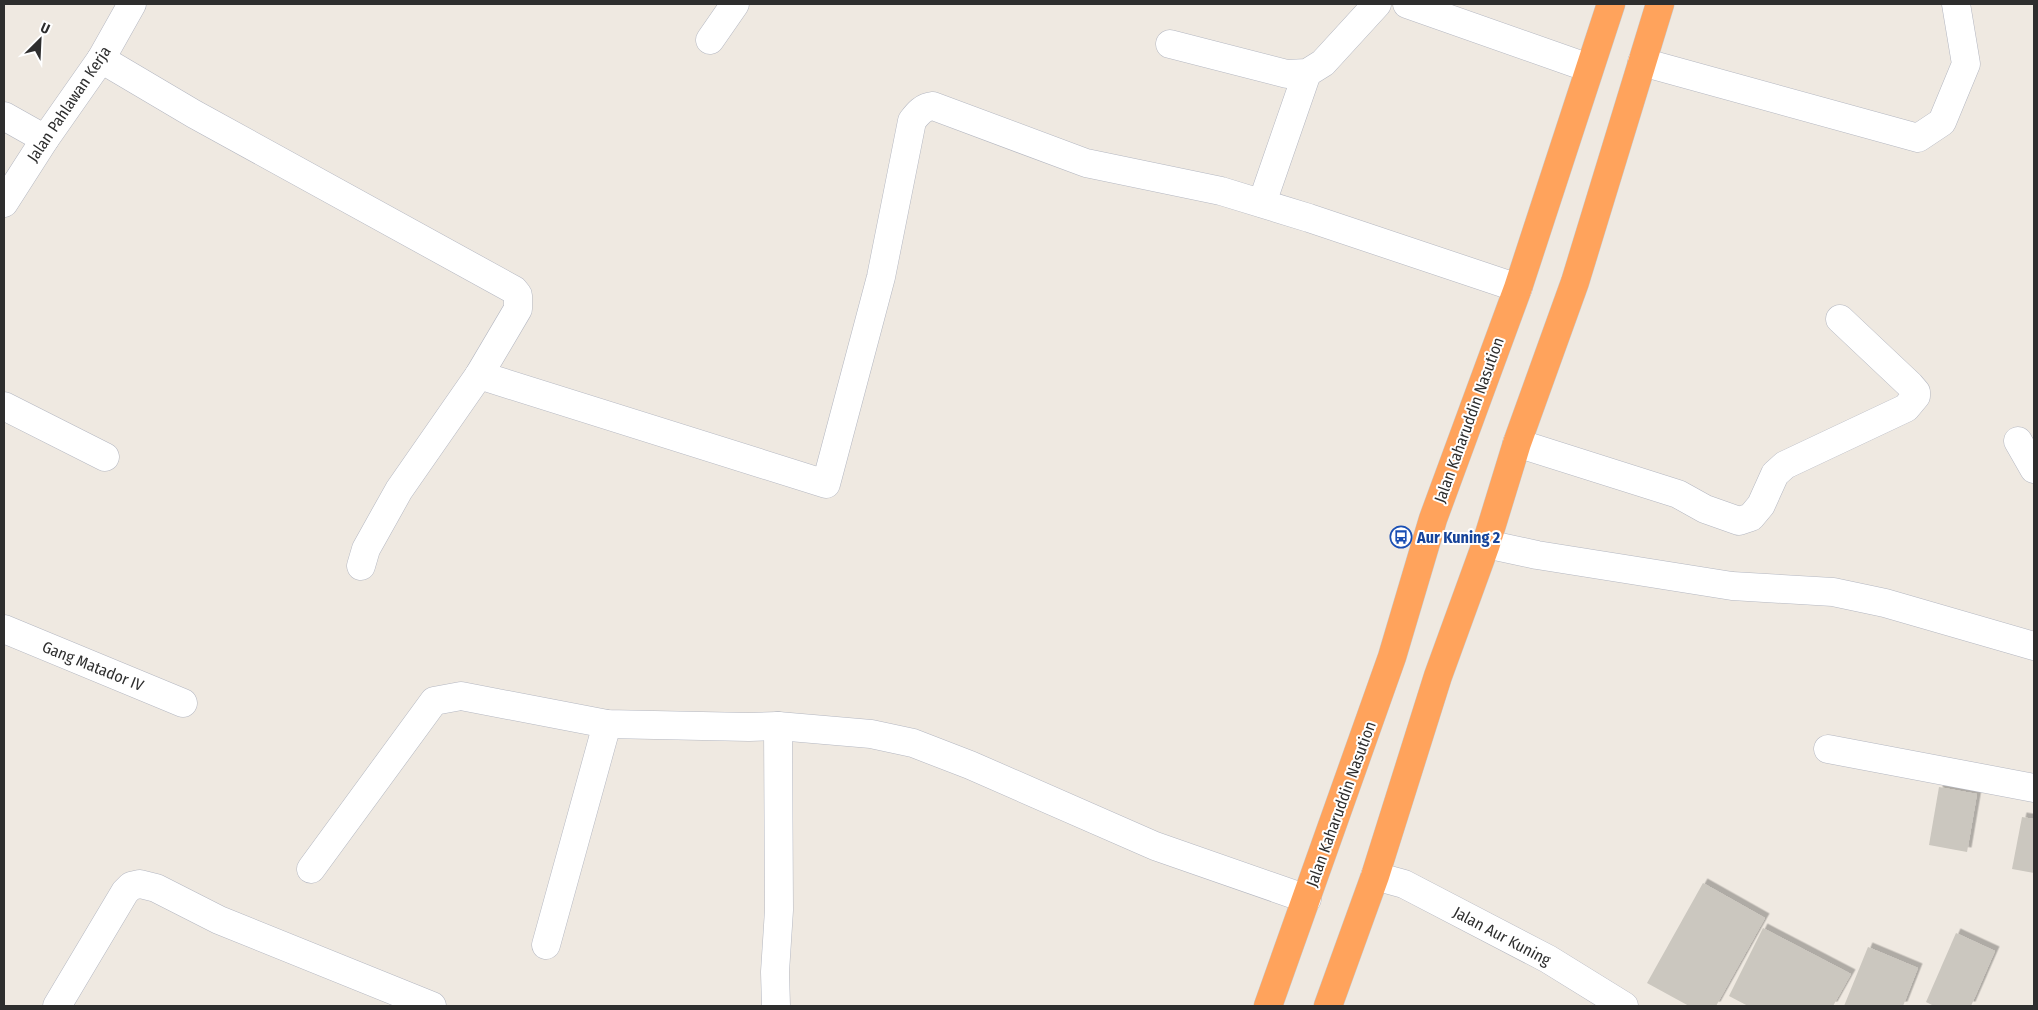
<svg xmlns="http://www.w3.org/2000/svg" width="2038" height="1010" font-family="'Fira Sans Condensed',sans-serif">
<defs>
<filter id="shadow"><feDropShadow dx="4.5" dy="-4.5" stdDeviation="0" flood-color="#0004"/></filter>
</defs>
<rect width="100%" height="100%" fill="#efe9e1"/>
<g fill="#cbc7bf" filter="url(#shadow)">
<polygon points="1939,787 1977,794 1967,852 1929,845"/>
<polygon points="2022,817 2034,819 2034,873 2012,869"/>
<polygon points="1703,883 1765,918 1716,1006 1689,1006 1647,983"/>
<polygon points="1763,928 1851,974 1833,1006 1748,1006 1729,996"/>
<polygon points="1956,933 1995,951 1971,1006 1934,1006 1926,1002"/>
<polygon points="1868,947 1918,968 1903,1006 1844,1006"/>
</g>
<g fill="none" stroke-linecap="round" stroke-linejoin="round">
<g stroke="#b4b7c1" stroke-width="29">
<g id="minor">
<polyline points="1407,4 1589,68"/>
<polyline points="710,40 735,4"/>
<polyline points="1170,44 1287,74 1307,73 1323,63 1377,4"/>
<polyline points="101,59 194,114 514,290 518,295 518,309 479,375 399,490 366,549 361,566"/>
<polyline points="1642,62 1918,138 1942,122 1966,64 1956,4"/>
<polyline points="4,116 45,139"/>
<polyline points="4,203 45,139 101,59 132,4"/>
<polyline points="1262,203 1307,73"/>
<path d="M479,375L826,484L881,277L912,121C918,113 923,107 933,106L1086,163L1221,191L1309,218L1518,288"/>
<polyline points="4,406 105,457"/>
<polyline points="2018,441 2034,469"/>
<polyline points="1517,443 1678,494 1705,509 1739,521 1751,517 1761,505 1775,474 1785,465 1906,408 1916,396 1916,392 1910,385 1840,319"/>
<polyline points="1486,544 1537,555 1732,586 1833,592 1885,603 2034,646"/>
<polyline points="4,629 183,703"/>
<polyline points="1828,749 2034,788"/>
<polyline points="311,869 434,701 461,696 607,724 749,727 778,726 871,734 913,743 970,765 1155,846 1307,899"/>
<polyline points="1375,876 1404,884 1548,959 1624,1006"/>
<polyline points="546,945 607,724"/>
<polyline points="57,1006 125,892 131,886 140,884 156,888 219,920 432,1006"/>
<polyline points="776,1006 775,972 779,910 778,726"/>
</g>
</g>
<g stroke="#c9c9c9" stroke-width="29">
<g id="highway">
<polyline points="1268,1006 1392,657 1433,519 1518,288 1611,4"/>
<polyline points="1328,1006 1375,876 1438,676 1486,544 1517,443 1575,282 1660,4"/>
</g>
</g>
<use href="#minor" stroke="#fff" stroke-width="28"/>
<use href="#highway" stroke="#ffa35c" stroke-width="28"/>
</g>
<defs>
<g id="bus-ring" transform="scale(1.125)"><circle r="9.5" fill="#fff" stroke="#1a4fb4" stroke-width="1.5"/><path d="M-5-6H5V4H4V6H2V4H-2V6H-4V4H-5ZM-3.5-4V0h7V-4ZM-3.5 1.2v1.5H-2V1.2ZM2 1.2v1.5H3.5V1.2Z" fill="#1a4fb4"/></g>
</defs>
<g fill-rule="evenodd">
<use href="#bus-ring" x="1401" y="537"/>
</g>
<g text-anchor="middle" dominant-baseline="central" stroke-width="4" stroke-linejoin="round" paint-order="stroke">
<g font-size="16" fill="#2e2e2e" stroke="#fff">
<text transform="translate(69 104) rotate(-56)">Jalan Pahlawan Kerja</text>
<text transform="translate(1469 420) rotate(-70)">Jalan Kaharuddin Nasution</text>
<text transform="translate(93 666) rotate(22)">Gang Matador IV</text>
<text transform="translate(1341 804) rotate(-70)">Jalan Kaharuddin Nasution</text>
<text transform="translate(1502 936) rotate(28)">Jalan Aur Kuning</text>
</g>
<g font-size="16" font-weight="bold" fill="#164399" stroke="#fff" text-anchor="start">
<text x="1417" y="537">Aur Kuning 2</text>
</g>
</g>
<rect width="2038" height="1010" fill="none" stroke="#2e2e2e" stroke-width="10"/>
<g transform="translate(40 40) rotate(24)" stroke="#ffffff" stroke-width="4" paint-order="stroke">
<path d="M0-4L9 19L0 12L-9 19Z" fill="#2e2e2e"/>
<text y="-8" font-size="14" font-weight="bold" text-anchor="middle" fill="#2e2e2e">U</text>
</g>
</svg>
